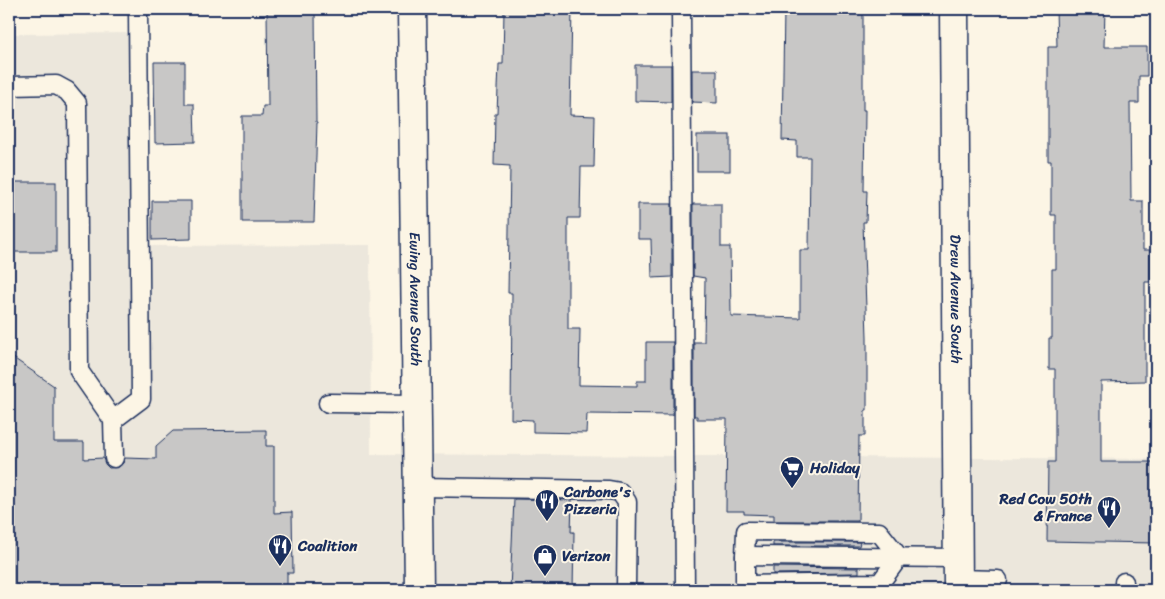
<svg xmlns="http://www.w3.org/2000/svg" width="1165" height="599" font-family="Sriracha,sans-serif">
<rect width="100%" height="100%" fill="#fcf5e5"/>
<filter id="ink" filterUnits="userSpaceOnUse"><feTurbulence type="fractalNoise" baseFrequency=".02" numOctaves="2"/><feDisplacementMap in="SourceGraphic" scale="10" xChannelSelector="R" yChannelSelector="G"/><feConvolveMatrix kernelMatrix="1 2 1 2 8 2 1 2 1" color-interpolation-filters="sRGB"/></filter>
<g filter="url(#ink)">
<polygon fill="#ece7dc" points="142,33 143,246 370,245 371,454 1156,459 1156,590 9,590 9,34"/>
<g fill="#c8c7c6" stroke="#1b2f5e">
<polygon points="267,9 315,9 316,122 317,122 314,222 242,222 242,116 262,116 263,106 268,106"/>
<polygon points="504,9 572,9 570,115 595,116 594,167 581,167 580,218 568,218 568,329 580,329 579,385 637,386 637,381 646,381 646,342 673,342 673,415 587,414 586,433 533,432 533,420 511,419 512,293 508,293 510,166 494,165 495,113 497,113 499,64 503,64"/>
<polygon points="784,9 863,9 863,110 865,110 864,191 867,191 866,222 863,222 867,337 867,410 865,410 865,436 859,436 858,521 774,521 774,515 744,514 744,511 726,511 727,419 697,419 697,416 694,416 694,342 704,342 705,278 693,276 693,204 721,204 721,247 730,247 731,316 800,318 800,250 809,250 810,157 797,157 797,141 782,140"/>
<polygon points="1056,9 1105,9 1104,47 1147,47 1147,76 1139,76 1139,103 1130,103 1131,201 1143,201 1143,250 1150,250 1150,282 1145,282 1145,381 1101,382 1101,462 1156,462 1156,543 1047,541 1048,462 1055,462 1055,369 1049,369 1049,338 1052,338 1052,269 1056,269 1056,215 1051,215 1051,161 1048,161 1048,47 1057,47"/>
<polygon points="154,62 185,62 185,104 194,104 195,142 155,143"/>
<polygon points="635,65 671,65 671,102 635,101"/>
<polygon points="692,70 717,70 717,103 692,102"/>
<rect x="697" y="135" width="33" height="36"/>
<rect x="9" y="182" width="47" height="70"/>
<polygon points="152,201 191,201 191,239 152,240"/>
<polygon points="638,204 672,204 672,277 652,278 651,239 638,239"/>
<polygon points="9,355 54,386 54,442 84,442 84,459 103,458 105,464 109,468 119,467 123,463 125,458 156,459 156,446 173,431 266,430 266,446 274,446 274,513 292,512 293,573 287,573 287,588 273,588 273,590 9,590"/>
<polygon points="514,499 572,500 571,532 574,532 573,590 510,590"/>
<polygon points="773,542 860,542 859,546 773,546"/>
<polygon points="773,567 859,568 859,573 773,574"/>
</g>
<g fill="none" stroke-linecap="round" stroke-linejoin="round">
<g stroke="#1b2f5e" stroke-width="21">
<g id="lane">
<polyline points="681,9 685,590"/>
<polyline points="9,86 56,85 67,91 77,103 79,371 113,420 114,458"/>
<polyline points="328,403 417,404"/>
<polyline points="113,420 141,399 138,9"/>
<polyline points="418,487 609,490 620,492 627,502 626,590"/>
<polyline points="745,556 746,531 879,532 899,557 880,583 745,585"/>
<polyline points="957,579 998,580"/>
<polyline points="1124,582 1124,590"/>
<polyline points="745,590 745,556 957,558"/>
</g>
</g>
<g stroke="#1b2f5e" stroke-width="31">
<g id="street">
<path id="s1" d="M412,9L419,590"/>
<path id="s2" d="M954,9L958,590"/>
</g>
</g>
<use href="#lane" stroke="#fcf5e5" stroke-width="18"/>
<use href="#street" stroke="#fcf5e5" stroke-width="28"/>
</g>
</g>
<defs>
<g id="supermarket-pin" transform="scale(1.25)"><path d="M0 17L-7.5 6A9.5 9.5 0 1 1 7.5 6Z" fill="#1b2f5e" stroke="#fcf5e5"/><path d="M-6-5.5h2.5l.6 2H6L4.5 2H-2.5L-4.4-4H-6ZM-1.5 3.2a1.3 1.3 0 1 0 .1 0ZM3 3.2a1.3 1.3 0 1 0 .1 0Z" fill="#fff"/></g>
<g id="restaurant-pin" transform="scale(1.25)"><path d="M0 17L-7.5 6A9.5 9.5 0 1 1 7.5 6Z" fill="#1b2f5e" stroke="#fcf5e5"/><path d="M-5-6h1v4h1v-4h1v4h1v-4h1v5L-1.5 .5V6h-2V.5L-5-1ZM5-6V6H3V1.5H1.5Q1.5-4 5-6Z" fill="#fff"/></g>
<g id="shop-pin" transform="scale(1.25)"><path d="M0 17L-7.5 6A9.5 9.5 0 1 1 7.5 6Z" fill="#1b2f5e" stroke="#fcf5e5"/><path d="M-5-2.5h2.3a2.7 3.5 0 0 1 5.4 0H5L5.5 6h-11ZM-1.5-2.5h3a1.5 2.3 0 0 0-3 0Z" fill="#fff"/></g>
</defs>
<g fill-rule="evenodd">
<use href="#supermarket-pin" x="792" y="468"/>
<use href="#restaurant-pin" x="547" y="501"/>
<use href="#restaurant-pin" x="1109" y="508"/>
<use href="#restaurant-pin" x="280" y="546"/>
<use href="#shop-pin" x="545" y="556"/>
</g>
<g text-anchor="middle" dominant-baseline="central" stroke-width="4" stroke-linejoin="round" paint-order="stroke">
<g font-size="15" fill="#1b2f5e" stroke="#fcf5e5">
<text stroke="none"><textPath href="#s1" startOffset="290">Ewing Avenue South</textPath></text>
<text stroke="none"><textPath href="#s2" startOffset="290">Drew Avenue South</textPath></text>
</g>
<g font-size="15" font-weight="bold" fill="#1b2f5e" stroke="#fcf5e5" text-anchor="start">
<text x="810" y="468">Holiday</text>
<text x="564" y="492">Carbone's<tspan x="564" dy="17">Pizzeria</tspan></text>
<text x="1092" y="499" text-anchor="end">Red Cow 50th<tspan x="1092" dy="17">&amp; France</tspan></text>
<text x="298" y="546">Coalition</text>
<text x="562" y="556">Verizon</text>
</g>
</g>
<rect width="1165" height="599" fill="none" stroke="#fcf5e5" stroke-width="30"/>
<rect x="15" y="15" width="1135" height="569" fill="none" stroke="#1b2f5e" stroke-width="2" filter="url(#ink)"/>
</svg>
